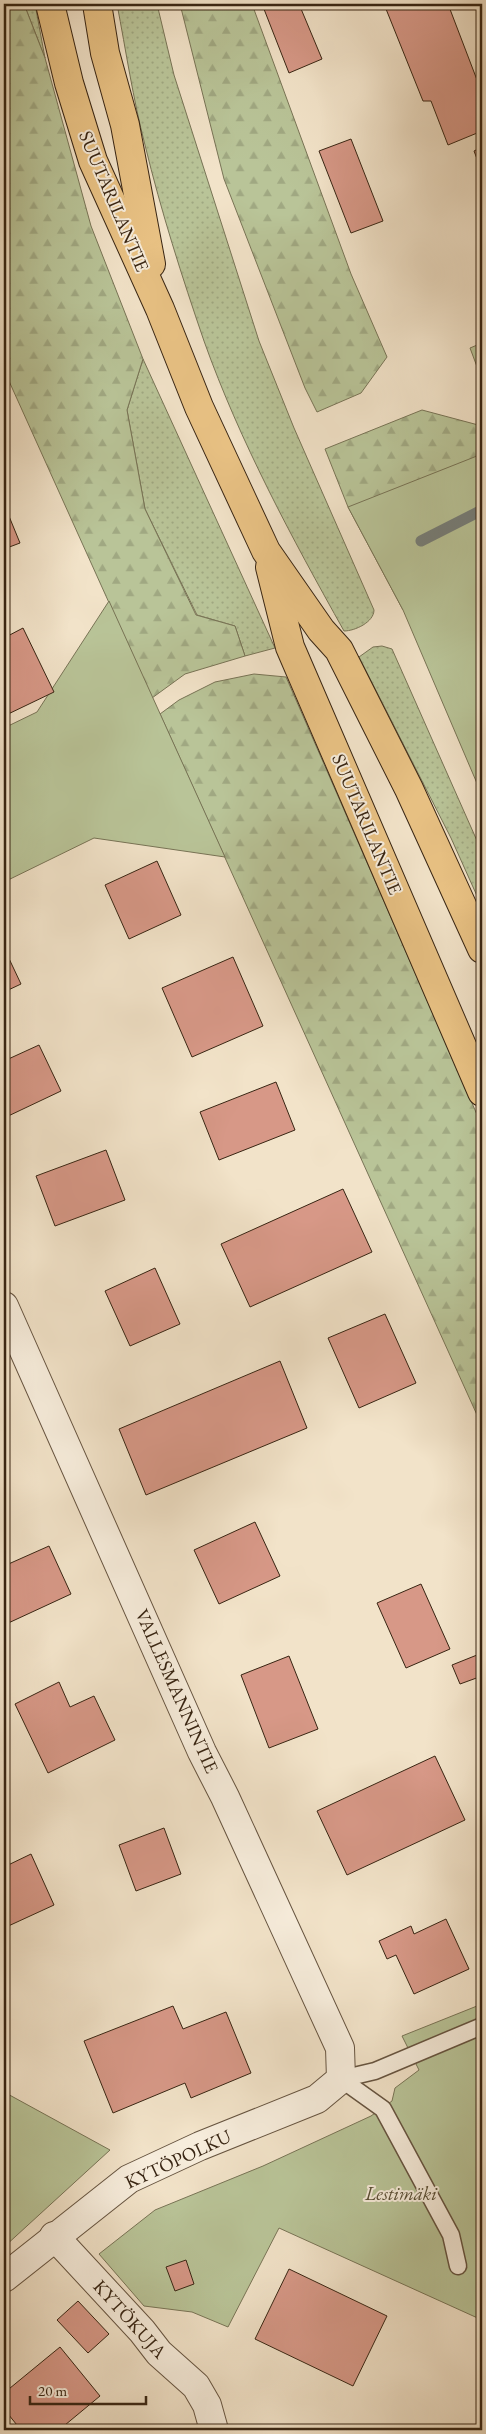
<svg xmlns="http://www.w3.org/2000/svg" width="486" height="2434" font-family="'EB Garamond',serif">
<defs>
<pattern id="grass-dots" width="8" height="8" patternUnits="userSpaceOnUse" patternTransform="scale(1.25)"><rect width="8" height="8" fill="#b9c498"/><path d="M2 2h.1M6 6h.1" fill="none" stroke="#a0a882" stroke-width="1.8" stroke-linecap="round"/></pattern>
<pattern id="forest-firs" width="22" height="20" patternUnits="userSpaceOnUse" patternTransform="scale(1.25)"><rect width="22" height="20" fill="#b9c498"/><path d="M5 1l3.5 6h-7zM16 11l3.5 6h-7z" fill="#a0a882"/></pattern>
</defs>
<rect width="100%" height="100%" fill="#f2e3c9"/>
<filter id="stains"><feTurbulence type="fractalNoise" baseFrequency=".004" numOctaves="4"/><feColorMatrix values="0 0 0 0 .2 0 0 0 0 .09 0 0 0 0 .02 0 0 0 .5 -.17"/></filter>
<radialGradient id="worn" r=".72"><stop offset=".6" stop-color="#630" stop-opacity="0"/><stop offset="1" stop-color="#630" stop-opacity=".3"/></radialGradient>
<g fill="url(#grass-dots)" stroke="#787456">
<polygon points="24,4 35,4 45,58"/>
<path d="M117,4H157L174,75L259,341L294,428L374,610C374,622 355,631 344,631C292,538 240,442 204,341C182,277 161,211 145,145C133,99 126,51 117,4Z"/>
<polygon points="143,359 275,648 245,656 235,626 197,615 145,509 127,410"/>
<polygon points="382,646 392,649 482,852 482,907 451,838 359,657 373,647"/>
</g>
<g fill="url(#forest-firs)" stroke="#787456">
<polygon points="4,4 24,4 45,58 91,226 143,359 127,410 145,509 196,615 235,626 245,656 185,674 152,698 4,370"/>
<polygon points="180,4 252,4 351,274 387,357 361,393 317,412 305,388 224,179"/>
<polygon points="422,410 482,426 482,560 403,610 348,507 325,449"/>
<polygon points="254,674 286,677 482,1126 482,1426 160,714 179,700 215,682"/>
</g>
<g fill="#b9c498" stroke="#787456">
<polygon points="482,343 482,380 470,348"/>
<polygon points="482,454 482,795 403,610 348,507"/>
<polygon points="109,601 225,857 94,838 4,882 4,728 37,712"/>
<polygon points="482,2004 482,2320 279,2228 228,2327 192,2312 144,2306 99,2254 155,2210 263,2166 371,2116 392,2101 395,2088 419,2070 402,2036"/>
<polygon points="4,2092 110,2150 4,2247"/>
</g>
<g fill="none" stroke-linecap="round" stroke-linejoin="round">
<polyline stroke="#767f7b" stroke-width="11" points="421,541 482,510"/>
</g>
<g fill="#d79887" stroke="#382513">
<polygon points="262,4 299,4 322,59 289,73"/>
<polygon points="384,4 448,4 482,93 482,131 448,145 431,101 423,101"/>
<polygon points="351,139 383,221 351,233 319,151"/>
<polygon points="482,147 482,172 474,151"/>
<polygon points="4,504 20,543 4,549"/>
<polygon points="23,628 54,692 4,716 4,638"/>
<polygon points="157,861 181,915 129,939 105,885"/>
<polygon points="4,948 21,984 4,992"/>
<polygon points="233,957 263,1026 192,1057 162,988"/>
<polygon points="39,1045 61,1091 4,1118 4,1061"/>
<polygon points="276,1082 295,1130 219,1160 200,1112"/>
<polygon points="106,1150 125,1200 55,1226 36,1176"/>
<polygon points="343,1189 372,1252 250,1307 221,1244"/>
<polygon points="155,1268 180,1324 130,1346 105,1291"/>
<polygon points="385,1314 416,1383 359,1408 328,1338"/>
<polygon points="280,1361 307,1428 146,1495 119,1429"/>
<polygon points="255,1522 280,1576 219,1604 194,1550"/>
<polygon points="49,1546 71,1594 4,1625 4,1566"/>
<polygon points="421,1584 450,1649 406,1668 377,1603"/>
<polygon points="482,1653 482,1676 460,1684 452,1665"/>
<polygon points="289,1656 318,1729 269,1748 241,1675"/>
<polygon points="59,1682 70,1707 94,1696 115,1740 48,1773 15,1704"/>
<polygon points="435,1756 465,1820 347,1875 317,1811"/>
<polygon points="164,1828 181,1874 136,1891 119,1845"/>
<polygon points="31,1854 54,1905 4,1928 4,1867"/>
<polygon points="446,1919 469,1969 414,1994 396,1955 387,1959 379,1941 411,1926 414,1934"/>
<polygon points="173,2006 183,2029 226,2012 251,2073 191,2098 185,2083 113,2113 84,2041"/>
<polygon points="186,2260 194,2284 175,2291 166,2267"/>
<polygon points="289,2269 387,2316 353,2386 255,2339"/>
<polygon points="78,2301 109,2334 88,2353 57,2320"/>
<polygon points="60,2347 100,2396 59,2430 21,2430 4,2409 4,2393"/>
<polygon points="482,2414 482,2430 475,2430"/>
</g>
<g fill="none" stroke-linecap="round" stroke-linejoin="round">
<g stroke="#665440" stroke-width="19">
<g id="service">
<polyline points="341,2079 383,2109 451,2235 458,2266"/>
<polyline points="341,2079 375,2071 482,2026"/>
</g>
</g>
<g stroke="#665440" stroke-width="30">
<g id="minor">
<polyline points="4,1306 202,1752 225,1797 340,2048 341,2079 317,2099 200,2146 129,2179 4,2278"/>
<polyline points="54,2236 142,2331 159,2353 196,2386 207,2405 214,2430"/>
</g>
</g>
<g stroke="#382513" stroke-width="30">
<g id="primary">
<polyline points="50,4 69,83 93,161 160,309 199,407 266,551 321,630 339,650 409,789 482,949"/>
<polyline points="97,4 105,53 125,125 151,264"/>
<polyline points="270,567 290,647 482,1092"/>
</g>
</g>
<use href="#service" stroke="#f7eddc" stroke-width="16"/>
<use href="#minor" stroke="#f7eddc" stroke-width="28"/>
<use href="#primary" stroke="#e9c284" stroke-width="28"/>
</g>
<g text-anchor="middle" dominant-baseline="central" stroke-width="4" stroke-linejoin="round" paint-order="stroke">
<g font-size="19" fill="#382513" stroke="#f7eddc">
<text transform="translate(114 201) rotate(67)">SUUTARILANTIE</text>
<text transform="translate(367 824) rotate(67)">SUUTARILANTIE</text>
<text transform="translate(177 1691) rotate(66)">VALLESMANNINTIE</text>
<text transform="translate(178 2159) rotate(-25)">KYTÖPOLKU</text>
<text transform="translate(130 2319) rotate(48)">KYTÖKUJA</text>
</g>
<g font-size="19" font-style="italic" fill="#584d34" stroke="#f7eddc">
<text x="401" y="2193">Lestimäki</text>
</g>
</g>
<rect width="486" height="2434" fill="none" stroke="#f2e3c9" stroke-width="20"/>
<rect x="5" y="5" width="476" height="2424" fill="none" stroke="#382513" stroke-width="2.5"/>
<rect x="10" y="10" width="466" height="2414" fill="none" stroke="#382513"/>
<path d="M30 2396v8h116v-8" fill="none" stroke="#382513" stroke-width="2.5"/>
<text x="38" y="2396" font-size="15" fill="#382513" stroke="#f7eddc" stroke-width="4" paint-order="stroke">20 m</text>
<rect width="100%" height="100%" filter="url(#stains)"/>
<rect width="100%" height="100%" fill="url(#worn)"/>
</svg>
